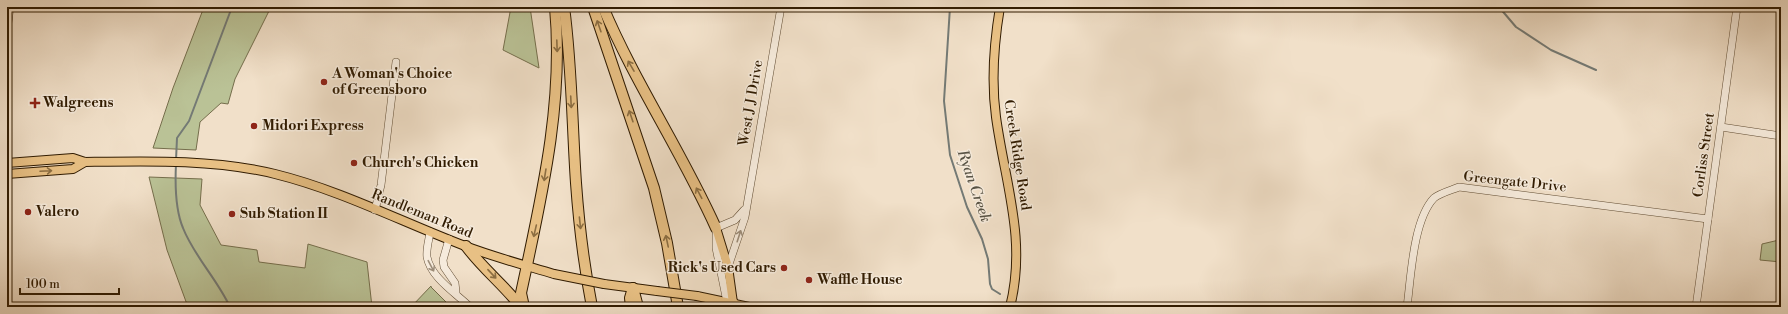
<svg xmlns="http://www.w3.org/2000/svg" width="1788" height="314" font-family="'Libre Bodoni',serif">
<rect width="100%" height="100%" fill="#f1e0c9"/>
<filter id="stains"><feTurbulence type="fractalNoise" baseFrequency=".005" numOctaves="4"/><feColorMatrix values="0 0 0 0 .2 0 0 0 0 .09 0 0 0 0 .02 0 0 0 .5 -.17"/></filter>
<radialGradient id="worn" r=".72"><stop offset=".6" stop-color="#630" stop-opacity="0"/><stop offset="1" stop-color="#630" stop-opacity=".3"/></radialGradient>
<g fill="#bac296" stroke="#756e4c">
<polygon points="204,7 271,7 235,79 228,104 221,103 200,122 196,150 153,148 173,88"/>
<polygon points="511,7 530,7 539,68 503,50"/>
<polygon points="149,177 202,179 200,205 221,245 257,250 259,262 305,268 308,244 367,262 372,307 188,307 167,250"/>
<polygon points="1781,221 1781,262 1760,260 1762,244 1779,240"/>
<polygon points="431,286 431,287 451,307 411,307"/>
</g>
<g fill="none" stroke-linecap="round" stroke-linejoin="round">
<g stroke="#747a75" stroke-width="2">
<polyline points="950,7 944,101 950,155 967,207 982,239 988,259 990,284 992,289 1000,294"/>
<polyline points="1499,7 1516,27 1551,50 1596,70"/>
<polyline points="176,160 177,138 189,121 232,7"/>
<path d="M176,164C175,184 175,209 183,228C194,256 217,279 230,307"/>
</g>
<g stroke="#604c33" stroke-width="8">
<g id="minor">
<polyline points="7,31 10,7"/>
<polyline points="1721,127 1781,136"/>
<polyline points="375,210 381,185 396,62"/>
<path d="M430,232C429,240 426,249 427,257C431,278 456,293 470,307"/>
<polyline points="449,239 443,260 444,267 455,283 456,292"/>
<polyline points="728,267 745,217 781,7"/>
<polyline points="727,302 716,248 716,228 735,220 744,210"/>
<polyline points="7,303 10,307"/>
<path d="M1407,307C1411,277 1413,220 1434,198C1440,193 1452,190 1459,187L1708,219"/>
<polyline points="1696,307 1737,7"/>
</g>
</g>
<g stroke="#301b01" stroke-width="10">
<g id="major">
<path d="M1000,7C994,43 991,80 996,117C1005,183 1027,240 1010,307"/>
<path d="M7,163L73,158L85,162C147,161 214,159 275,174C340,190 402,222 465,246C494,257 524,265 554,274"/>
<polyline points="7,174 73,169 85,162"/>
<polyline points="716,228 728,267 733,303"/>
<polyline points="604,284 657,291"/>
<polyline points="697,296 749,307"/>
</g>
</g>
<g stroke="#301b01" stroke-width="12">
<g id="highway">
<path d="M564,7C572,65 572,125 576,183C579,225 584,266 592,307"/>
<polyline points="593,7 654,188 667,243 678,307"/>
<path d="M603,7C635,83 682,152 716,228"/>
<path d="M466,246C482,268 504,285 521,307"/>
<polyline points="633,288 638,307"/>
<path d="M524,307L521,293C541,199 564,104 555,7"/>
<polyline points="631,307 630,298 633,288"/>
<polyline points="733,307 733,303"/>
</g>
</g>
<use href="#minor" stroke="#f6ebdc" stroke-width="7"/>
<use href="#major" stroke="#e8c084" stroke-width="8"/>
<use href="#highway" stroke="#e8c084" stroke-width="10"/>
<g stroke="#301b01" stroke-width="10" stroke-linecap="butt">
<g id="major-bridge">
<polyline points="554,274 604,284"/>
<polyline points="657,291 697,296"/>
</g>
</g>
<use href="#major-bridge" stroke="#e8c084" stroke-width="8"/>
</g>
<defs><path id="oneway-shaft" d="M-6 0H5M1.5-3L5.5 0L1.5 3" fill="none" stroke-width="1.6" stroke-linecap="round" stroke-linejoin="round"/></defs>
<g stroke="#8c6e42">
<use href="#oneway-shaft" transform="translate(599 26) rotate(-109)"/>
<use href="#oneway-shaft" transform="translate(557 46) rotate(88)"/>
<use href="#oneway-shaft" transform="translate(631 66) rotate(-120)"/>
<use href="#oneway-shaft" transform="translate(571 102) rotate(87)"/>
<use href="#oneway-shaft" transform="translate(631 116) rotate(-109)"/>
<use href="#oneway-shaft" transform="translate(46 171) rotate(-3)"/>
<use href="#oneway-shaft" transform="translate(545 175) rotate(99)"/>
<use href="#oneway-shaft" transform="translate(699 193) rotate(-118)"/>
<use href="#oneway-shaft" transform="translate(580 223) rotate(84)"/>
<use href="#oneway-shaft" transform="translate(535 231) rotate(103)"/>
<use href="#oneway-shaft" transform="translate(667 241) rotate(-102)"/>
<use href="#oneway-shaft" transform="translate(492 274) rotate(47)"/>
</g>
<g stroke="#9d8d79">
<use href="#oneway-shaft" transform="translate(739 236) rotate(-72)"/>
<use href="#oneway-shaft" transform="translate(431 266) rotate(62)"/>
</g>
<g fill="#8f2418" stroke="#f6ebdc" stroke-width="1.5">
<circle cx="324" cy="82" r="4"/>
<path d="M33 97h4v4h4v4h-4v4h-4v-4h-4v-4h4z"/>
<circle cx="254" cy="126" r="4"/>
<circle cx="354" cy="163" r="4"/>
<circle cx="28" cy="212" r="4"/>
<circle cx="232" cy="214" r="4"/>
<circle cx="784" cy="268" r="4"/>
<circle cx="809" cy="280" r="4"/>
</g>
<g text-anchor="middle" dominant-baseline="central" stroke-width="3" stroke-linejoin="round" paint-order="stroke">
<g font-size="14" font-weight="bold" fill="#301b01" stroke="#f6ebdc" text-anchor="start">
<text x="332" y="74">A Woman's Choice<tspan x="332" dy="16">of Greensboro</tspan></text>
<text x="43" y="103">Walgreens</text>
<text x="262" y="126">Midori Express</text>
<text x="362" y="163">Church's Chicken</text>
<text x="36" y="212">Valero</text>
<text x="240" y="214">Sub Station II</text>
<text x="776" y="268" text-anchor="end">Rick's Used Cars</text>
<text x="817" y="280">Waffle House</text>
</g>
<g font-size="14" fill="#301b01" stroke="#f6ebdc">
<text transform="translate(751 103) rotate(-80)">West J J Drive</text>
<text transform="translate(1017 155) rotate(81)">Creek Ridge Road</text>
<text transform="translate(1704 155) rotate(-82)">Corliss Street</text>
<text transform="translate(1515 182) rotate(6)">Greengate Drive</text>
<text transform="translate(422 214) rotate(22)">Randleman Road</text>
</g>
<g font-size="15" font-style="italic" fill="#585345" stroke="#f6ebdc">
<text transform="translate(974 186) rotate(71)">Ryan Creek</text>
</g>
</g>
<rect width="1788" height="314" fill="none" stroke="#f1e0c9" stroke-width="24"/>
<rect x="8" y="8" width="1772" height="298" fill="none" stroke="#301b01" stroke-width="2"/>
<rect x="12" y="12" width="1764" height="290" fill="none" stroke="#301b01"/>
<path d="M20 288v6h99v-6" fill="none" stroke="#301b01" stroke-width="2"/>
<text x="26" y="288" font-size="12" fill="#301b01" stroke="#f6ebdc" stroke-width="3" paint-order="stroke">100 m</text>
<rect width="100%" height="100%" filter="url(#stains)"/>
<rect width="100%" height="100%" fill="url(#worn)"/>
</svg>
